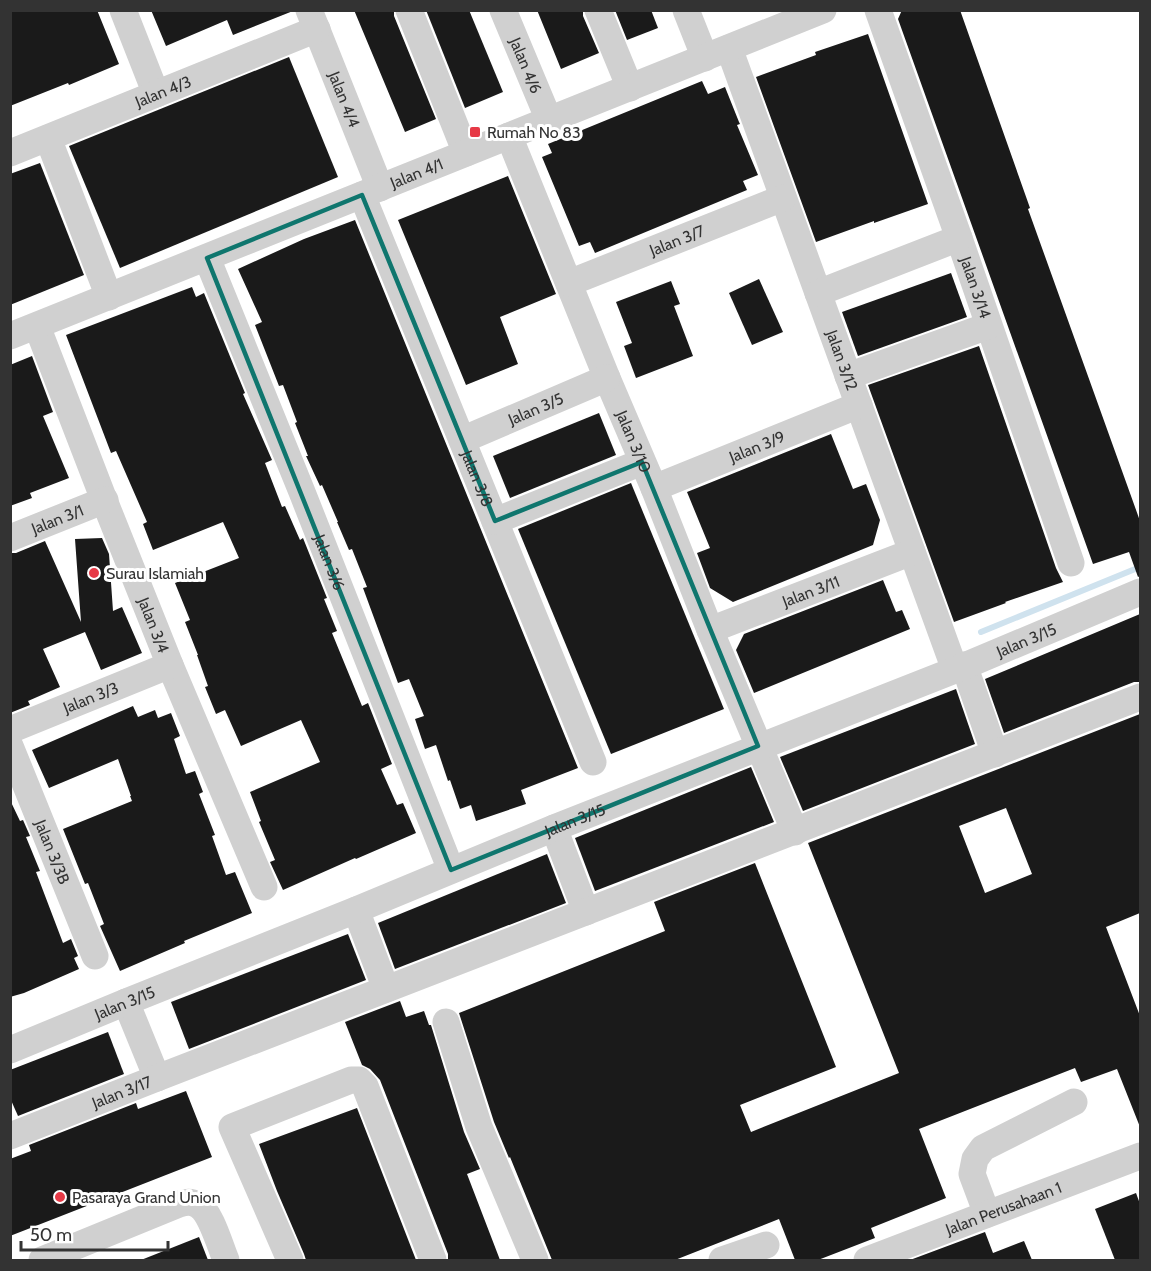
<svg xmlns="http://www.w3.org/2000/svg" width="1151" height="1271" font-family="Cabin,sans-serif">
<rect width="100%" height="100%" fill="#fff"/>
<g fill="none" stroke-linecap="round" stroke-linejoin="round">
<polyline stroke="#cfe2ee" stroke-width="6" points="981,632 1140,567"/>
</g>
<g fill="#1a1a1a" fill-rule="evenodd">
<polygon points="10,10 97,10 119,64 69,85 68,83 10,106"/>
<polygon points="151,10 293,10 293,11 233,35 227,20 166,46"/>
<polygon points="354,10 394,10 394,16 436,119 405,132"/>
<polygon points="426,10 469,10 503,92 465,108"/>
<polygon points="537,10 583,10 583,16 599,53 561,69"/>
<polygon points="615,10 651,10 658,28 627,40"/>
<polygon points="902,10 960,10 1030,208 1028,209 1140,521 1140,576 1138,577 1129,552 1093,564 898,19"/>
<polygon points="868,34 928,204 874,223 874,221 816,242 756,77 816,55 815,52"/>
<polygon points="289,57 338,177 120,268 69,146"/>
<polygon points="702,81 708,94 725,87 739,122 740,124 737,125 758,175 743,181 747,190 595,253 590,242 579,246 542,157 552,153 548,144"/>
<polygon points="40,163 84,275 10,305 10,174"/>
<polygon points="508,176 556,294 500,317 518,364 466,385 398,220"/>
<polygon points="355,220 578,768 521,790 526,804 476,821 471,805 460,809 450,780 448,781 436,745 425,749 415,719 424,716 409,679 398,683 363,588 367,587 352,549 349,550 337,522 338,522 322,485 320,486 306,456 308,456 295,423 297,422 283,385 279,386 255,325 262,322 238,269 304,239"/>
<polygon points="951,273 967,317 858,356 842,312"/>
<polygon points="759,279 783,332 752,345 729,293"/>
<polygon points="671,281 680,304 674,306 693,356 636,378 624,346 632,343 616,302"/>
<polygon points="192,287 196,297 204,293 245,393 243,394 272,460 265,463 282,507 285,506 300,540 303,538 327,598 324,599 337,631 332,633 362,706 368,703 392,764 381,769 397,805 403,803 416,833 356,859 355,858 283,890 270,862 275,860 259,822 261,821 250,792 320,762 301,720 241,746 225,710 216,714 205,687 208,686 197,655 198,655 185,622 190,620 175,583 239,558 223,522 153,550 143,524 147,522 116,451 111,453 66,335"/>
<polygon points="979,346 1056,568 1063,582 1005,602 1006,603 954,622 868,385"/>
<polygon points="32,356 53,412 43,416 69,478 30,493 32,498 10,506 10,365"/>
<polygon points="599,413 616,455 510,498 493,456"/>
<polygon points="831,434 853,489 866,484 880,520 873,545 733,602 710,588 697,553 710,548 687,492"/>
<polygon points="631,483 724,709 611,754 518,529"/>
<polygon points="102,538 109,554 113,611 122,607 142,653 101,670 85,632 43,649 60,687 28,701 30,705 10,713 10,553 16,553 45,541 81,622 75,539"/>
<polygon points="883,580 896,612 902,610 910,629 754,693 736,650 744,634"/>
<polygon points="1140,614 1140,682 1134,682 1004,733 985,679"/>
<polygon points="956,689 975,744 803,811 780,757"/>
<polygon points="133,706 138,717 155,710 158,718 171,713 180,736 174,739 186,774 195,771 203,792 199,794 215,835 212,836 226,875 235,872 252,913 184,941 185,943 120,971 100,926 104,924 88,883 85,884 63,829 132,801 130,796 131,796 118,759 49,788 32,750"/>
<path d="M1140,714V913L1106,927L1140,1016V1127L1117,1069L1081,1082L1075,1068L919,1129L946,1198L871,1228L875,1238L818,1260H795L779,1219L675,1260H552L510,1157L509,1158L494,1122L459,1013L665,931L654,902L755,863L836,1067L740,1105L751,1132L899,1073L808,843ZM1006,808L1032,874L985,893L959,826Z"/>
<polygon points="751,767 774,822 595,891 575,838"/>
<polygon points="10,800 20,821 23,820 30,836 26,837 40,871 36,872 63,943 71,939 78,956 74,958 79,969 24,993 10,997"/>
<polygon points="547,854 566,903 395,969 378,923"/>
<polygon points="348,934 366,980 189,1049 171,1002"/>
<polygon points="400,1001 406,1017 424,1011 429,1025 431,1025 464,1132 480,1169 467,1174 500,1260 448,1260 448,1254 380,1080 370,1069 362,1065 345,1022"/>
<polygon points="108,1032 124,1074 18,1116 10,1098 10,1070"/>
<polygon points="186,1091 212,1157 10,1236 10,1159 31,1151 29,1145 136,1103 138,1109"/>
<polygon points="357,1108 416,1260 306,1260 304,1254 277,1191 259,1144"/>
<polygon points="1136,1193 1140,1204 1140,1260 1115,1260 1095,1209"/>
<polygon points="985,1232 993,1253 1024,1241 1032,1260 910,1260"/>
<polygon points="199,1237 208,1260 141,1260"/>
</g>
<g fill="none" stroke-linecap="round" stroke-linejoin="round">
<g stroke="#d0d0d0" stroke-width="27">
<polyline points="123,10 156,94"/>
<path id="s1" d="M309,10L380,188"/>
<polyline points="409,10 466,153"/>
<path id="s2" d="M503,10L549,120"/>
<polyline points="598,10 630,88"/>
<polyline points="686,10 705,58"/>
<path id="s3" d="M878,10L959,238L1071,563"/>
<path id="s4" d="M729,48L955,670"/>
<path id="s5" d="M509,136L607,378L654,488L710,630L795,832"/>
<polyline points="48,138 109,297"/>
<path id="s6" d="M10,153L317,29"/>
<path id="s7" d="M362,195L593,762"/>
<path id="s8" d="M207,258L302,492L451,870"/>
<path id="s9" d="M569,283L783,198"/>
<polyline points="818,293 959,238"/>
<path id="s10" d="M37,326L108,510L170,665L264,887"/>
<path id="s11" d="M10,336L823,10"/>
<polyline points="848,376 988,326"/>
<path id="s12" d="M462,440L607,378"/>
<path id="s13" d="M654,488L859,405"/>
<polyline points="495,521 642,462"/>
<path id="s14" d="M10,538L105,500"/>
<path id="s15" d="M710,630L912,552"/>
<polyline points="964,665 995,754"/>
<path id="s16" d="M10,730L170,665"/>
<path id="s17" d="M10,746L95,956"/>
<polyline points="554,828 586,912"/>
<polyline points="356,910 386,989"/>
<polyline points="126,1002 157,1078"/>
<polyline points="446,1022 479,1127 535,1260"/>
<path id="s18" d="M10,1050L126,1002L356,910L554,828L955,670L1140,592"/>
<path id="s19" d="M10,1136L157,1078L1140,697"/>
<polyline points="987,1214 972,1174 975,1159 983,1148 1074,1102"/>
<path d="M42,1260L179,1204C186,1202 191,1201 198,1205C211,1212 220,1246 226,1260"/>
<polyline points="290,1260 232,1127 351,1080 359,1080 365,1086 433,1260"/>
<polyline points="722,1260 766,1245"/>
<path id="s20" d="M867,1260L1140,1156"/>
</g>
</g>
<path fill="none" stroke="#0f766e" stroke-width="4.5" stroke-linejoin="round" d="M362,195L495,521L642,462L758,746L451,870L207,258Z"/>
<g fill="#e63946" stroke="#fff" stroke-width="2">
<rect x="469" y="126" width="12" height="12" rx="3"/>
<circle cx="94" cy="573" r="6"/>
<circle cx="60" cy="1197" r="6"/>
</g>
<g text-anchor="middle" dominant-baseline="central" stroke-width="6" stroke-linejoin="round" paint-order="stroke">
<g font-size="16" fill="#333" stroke="#fff">
<text stroke="none"><textPath href="#s2" startOffset="60">Jalan 4/6</textPath></text>
<text stroke="none"><textPath href="#s6" startOffset="165">Jalan 4/3</textPath></text>
<text stroke="none"><textPath href="#s1" startOffset="96">Jalan 4/4</textPath></text>
<text stroke="none"><textPath href="#s11" startOffset="438">Jalan 4/1</textPath></text>
<text stroke="none"><textPath href="#s9" startOffset="116">Jalan 3/7</textPath></text>
<text stroke="none"><textPath href="#s3" startOffset="294">Jalan 3/14</textPath></text>
<text stroke="none"><textPath href="#s4" startOffset="332">Jalan 3/12</textPath></text>
<text stroke="none"><textPath href="#s12" startOffset="80">Jalan 3/5</textPath></text>
<text stroke="none"><textPath href="#s5" startOffset="330">Jalan 3/10</textPath></text>
<text stroke="none"><textPath href="#s13" startOffset="111">Jalan 3/9</textPath></text>
<text stroke="none"><textPath href="#s7" startOffset="306">Jalan 3/8</textPath></text>
<text stroke="none"><textPath href="#s14" startOffset="51">Jalan 3/1</textPath></text>
<text stroke="none"><textPath href="#s8" startOffset="328">Jalan 3/6</textPath></text>
<text stroke="none"><textPath href="#s15" startOffset="108">Jalan 3/11</textPath></text>
<text stroke="none"><textPath href="#s10" startOffset="321">Jalan 3/4</textPath></text>
<text stroke="none"><textPath href="#s18" startOffset="1096">Jalan 3/15</textPath></text>
<text stroke="none"><textPath href="#s16" startOffset="87">Jalan 3/3</textPath></text>
<text stroke="none"><textPath href="#s18" startOffset="610">Jalan 3/15</textPath></text>
<text stroke="none"><textPath href="#s17" startOffset="114">Jalan 3/3B</textPath></text>
<text stroke="none"><textPath href="#s18" startOffset="124">Jalan 3/15</textPath></text>
<text stroke="none"><textPath href="#s19" startOffset="120">Jalan 3/17</textPath></text>
<text stroke="none"><textPath href="#s20" startOffset="146">Jalan Perusahaan 1</textPath></text>
</g>
<g font-size="16" fill="#333" stroke="#fff" text-anchor="start">
<text x="487" y="132">Rumah No 83</text>
<text x="106" y="573">Surau Islamiah</text>
<text x="72" y="1197">Pasaraya Grand Union</text>
</g>
</g>
<rect width="1151" height="1271" fill="none" stroke="#333333" stroke-width="24"/>
<path d="M21 1241v9h147v-9" fill="none" stroke="#333333" stroke-width="3"/>
<text x="30" y="1241" font-size="18" fill="#333333" stroke="#ffffff" stroke-width="4.5" paint-order="stroke">50 m</text>
</svg>
